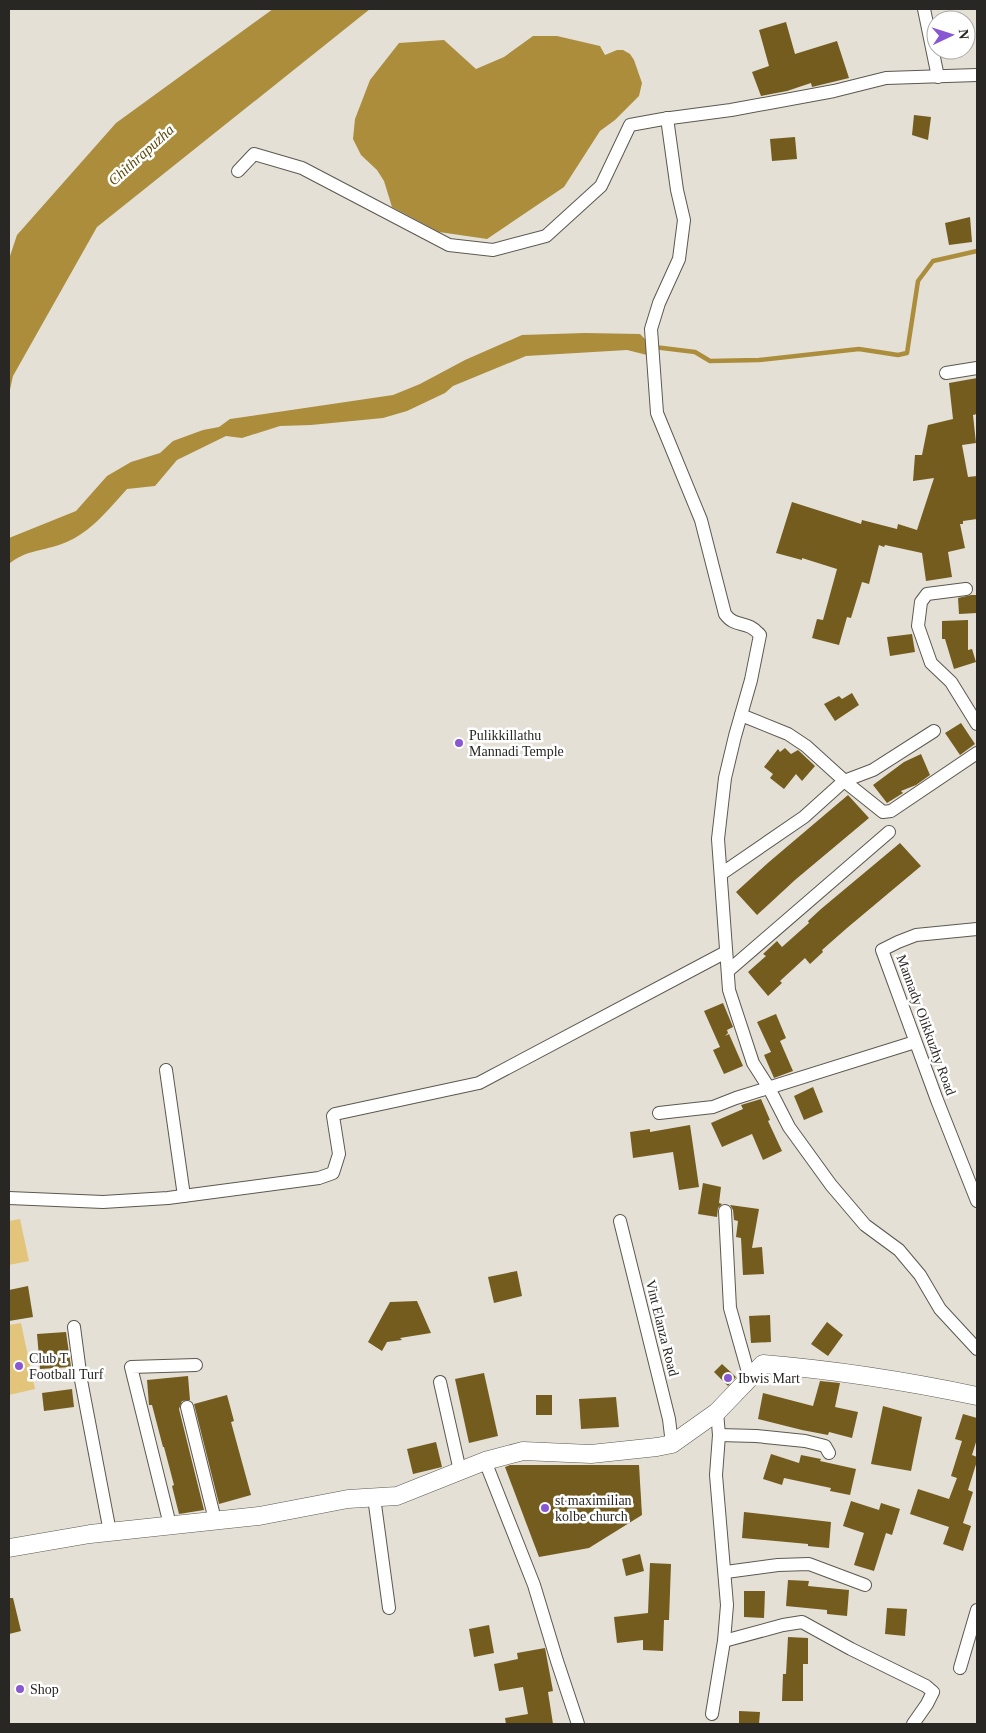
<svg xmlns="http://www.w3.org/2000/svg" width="986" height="1733" font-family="Georgia,serif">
<rect width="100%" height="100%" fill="#e4e0d6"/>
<g fill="#e2c57a">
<polygon points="20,1219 29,1261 9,1265 9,1221"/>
<polygon points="21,1323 35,1389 9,1395 9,1325"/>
</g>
<g fill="#ab8d3c">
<polygon points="273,9 370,9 97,227 13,376 9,394 9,259 17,235 116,123"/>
<polygon points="533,36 557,36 600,46 605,55 617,50 623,50 630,54 634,60 642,83 639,96 615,120 600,131 564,187 487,239 439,232 392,207 384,181 377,170 361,155 353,139 355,119 370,80 399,43 444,40 476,69 504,57"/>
<path d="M585,333L640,334L647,341V355L627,350L526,356L453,386L445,393L407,411L383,418L311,425L280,426L242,438L226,436L177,460L155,486L127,489C106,512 89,535 59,545C41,551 24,551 9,564V538L76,511L107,476L131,462L160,453L173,441L203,430L219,427L230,419L393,395L420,384L465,360L522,335Z"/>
</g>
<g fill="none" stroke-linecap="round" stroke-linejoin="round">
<polyline stroke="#ab8d3c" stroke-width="4.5" points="654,347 695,352 710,361 759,360 859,349 898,355 907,353 918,281 933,261 977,251"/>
</g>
<g fill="#735c1e">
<polygon points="786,22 795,54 837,41 849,78 812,87 811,83 787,91 761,96 752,72 769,66 759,30"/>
<polygon points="914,115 931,117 928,140 912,135"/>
<polygon points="795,137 797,159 772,161 770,139"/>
<polygon points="970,217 972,242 949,245 945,223"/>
<polygon points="977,378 977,414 973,415 976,443 962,445 968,477 977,476 977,519 963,521 963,524 960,524 965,548 948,552 952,577 926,581 922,553 885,545 884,547 879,545 869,584 862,582 851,618 847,617 839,645 812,638 817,619 823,620 837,569 802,558 802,560 776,553 792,502 861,524 862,520 897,529 898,524 917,530 934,478 913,481 915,455 922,455 928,425 953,419 949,383"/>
<polygon points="971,595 977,595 977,613 959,614 958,598"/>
<polygon points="968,620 968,650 972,649 976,662 954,669 945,639 942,639 942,621"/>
<polygon points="912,634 915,652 890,656 887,637"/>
<polygon points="852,693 859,705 835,721 824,704 839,696 842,699"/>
<polygon points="961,723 975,744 960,755 945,733"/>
<polygon points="785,748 791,754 798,750 815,766 802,781 796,774 784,789 770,778 773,774 764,767 778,749 780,752"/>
<polygon points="921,754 930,775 916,785 901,791 903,793 887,803 873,785 904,762"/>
<polygon points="848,795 869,818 795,880 757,915 736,892 769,862"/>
<polygon points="900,843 921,866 847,928 822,950 823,952 810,964 805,958 780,981 782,983 768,996 748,972 766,956 763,954 777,941 782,947 809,923 808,921 821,909"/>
<polygon points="723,1003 733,1027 727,1030 728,1033 725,1036 729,1034 743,1066 724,1074 713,1050 720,1047 704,1011"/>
<polygon points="776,1014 786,1038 780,1041 793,1071 774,1078 764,1055 771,1052 757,1022"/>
<polygon points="813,1087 823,1112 804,1120 794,1096"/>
<polygon points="761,1099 770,1120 768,1121 782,1151 763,1160 752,1134 722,1147 711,1123 743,1109 741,1105"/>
<polygon points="690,1125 699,1187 679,1190 673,1152 633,1158 630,1132 650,1129 650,1132"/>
<polygon points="703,1183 721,1187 719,1203 722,1204 718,1208 717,1217 698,1214"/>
<polygon points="730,1205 759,1209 752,1248 762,1247 764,1274 743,1275 741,1238 736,1237 738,1221 734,1220 733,1210"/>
<polygon points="517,1271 522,1296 494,1303 488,1277"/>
<polygon points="28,1286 33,1317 9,1321 9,1290"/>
<polygon points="417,1301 431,1333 400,1338 402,1340 387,1342 382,1351 368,1342 390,1302"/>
<polygon points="770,1315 771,1342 751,1343 749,1316"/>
<polygon points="827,1322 843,1335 828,1356 811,1344"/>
<polygon points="66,1332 71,1367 40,1369 37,1334"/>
<polygon points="722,1364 736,1377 728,1386 714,1372"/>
<polygon points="484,1373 498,1436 469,1443 455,1379"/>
<polygon points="188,1376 190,1400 182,1401 179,1409 204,1510 179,1514 172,1486 174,1485 164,1447 163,1447 152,1405 149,1405 147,1380"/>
<polygon points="820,1381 840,1383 835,1407 858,1412 852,1438 829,1432 828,1435 802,1430 758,1419 763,1393 813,1406"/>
<polygon points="72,1389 74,1407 44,1411 42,1393"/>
<polygon points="227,1395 234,1421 231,1422 251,1495 219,1504 194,1404"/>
<rect x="536" y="1395" width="16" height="20"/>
<polygon points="616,1397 619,1427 581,1429 579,1399"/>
<polygon points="883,1406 922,1417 911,1471 871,1464"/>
<polygon points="963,1414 977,1418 977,1439 972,1455 977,1457 977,1461 968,1490 973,1492 963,1523 971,1526 963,1551 943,1544 949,1527 910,1514 918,1489 949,1499 957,1478 951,1476 962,1441 955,1439"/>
<polygon points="436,1442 442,1467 413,1474 407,1449"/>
<polygon points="771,1454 799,1463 801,1455 821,1459 820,1461 856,1469 850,1495 830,1491 831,1488 784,1478 782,1485 763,1479"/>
<polygon points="510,1465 639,1465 642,1515 589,1548 539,1557 505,1467"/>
<polygon points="851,1501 879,1510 881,1503 900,1509 892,1535 886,1533 874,1571 854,1565 864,1533 843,1526"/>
<polygon points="744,1512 831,1522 829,1548 808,1546 808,1544 742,1538"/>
<polygon points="640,1554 644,1571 626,1576 622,1559"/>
<polygon points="650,1563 671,1564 669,1620 664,1620 663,1651 643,1650 643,1640 617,1643 614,1617 648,1613"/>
<polygon points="788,1580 809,1581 808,1586 849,1590 847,1616 827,1614 827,1610 786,1606"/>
<polygon points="744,1591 765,1591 764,1618 744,1617"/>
<polygon points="9,1598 13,1598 21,1631 9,1634"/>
<polygon points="887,1608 907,1609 905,1636 885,1634"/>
<polygon points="489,1625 494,1653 474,1657 469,1629"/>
<polygon points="788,1637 808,1638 808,1664 803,1664 803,1701 782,1701 783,1674 786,1674"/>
<polygon points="545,1648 553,1691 548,1692 553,1724 506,1724 505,1718 528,1714 523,1687 499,1691 494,1664 518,1659 517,1653"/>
<polygon points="739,1711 760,1712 759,1724 739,1724"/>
</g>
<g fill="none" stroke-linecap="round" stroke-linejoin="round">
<g stroke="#5c584f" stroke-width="14">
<g id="minor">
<polyline points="924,9 938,77"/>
<path d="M667,118L677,190L684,220L679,259L659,303L651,329L657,413L701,520L725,614C736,629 747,619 760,635L751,680L735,736L725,778L718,839L729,990L753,1063L769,1088L789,1127L831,1185L865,1225L899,1250L920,1275L940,1309L977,1349"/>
<polyline points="238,171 254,154 302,168 449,245 493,250 546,236 601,186 630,125 663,119 731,110 834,91 886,78 977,75"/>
<polyline points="946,373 977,368"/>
<polyline points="966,589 927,594 921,602 918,626 931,663 951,682 977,724"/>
<polyline points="741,715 788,734 806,746 848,784 883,812 891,811 977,753"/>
<polyline points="721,874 804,817 844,781 873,770 934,731"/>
<polyline points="977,929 916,935 898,942 882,950 937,1100 977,1201"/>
<polyline points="728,971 889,832"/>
<polyline points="166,1070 184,1196"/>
<polyline points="659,1113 713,1107 736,1098 915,1042"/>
<polyline points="9,1198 103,1202 168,1198 319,1178 333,1173 339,1154 333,1116 335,1114 479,1083 726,952"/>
<polyline points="725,1211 730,1308 750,1379"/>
<polyline points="620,1221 669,1419 672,1444"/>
<polyline points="74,1327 81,1380 110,1532"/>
<polyline points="440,1382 460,1471"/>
<polyline points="187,1407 215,1520"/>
<polyline points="719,1435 756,1436 805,1441 825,1446 829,1453"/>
<polyline points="485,1461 534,1585 557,1661 578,1724"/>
<polyline points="374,1497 389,1608"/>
<polyline points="170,1525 131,1367 196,1365"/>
<polyline points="726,1572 778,1565 809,1564 865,1585"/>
<polyline points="724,1641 783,1625 802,1622 851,1649 926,1686 933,1692 927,1704 913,1724"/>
<polyline points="960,1668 977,1610"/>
<polyline points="712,1714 724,1641 727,1605 716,1475 719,1435 717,1412"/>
</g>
</g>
<g stroke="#5c584f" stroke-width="19">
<path id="secondary" d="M9,1548L90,1534L259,1516L348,1499L397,1496L485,1461L523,1451L591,1454L657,1447L672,1444L717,1412L763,1364C835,1370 906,1381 977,1396"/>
</g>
<use href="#minor" stroke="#fff" stroke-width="12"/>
<use href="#secondary" stroke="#fff" stroke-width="18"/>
</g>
<g fill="#8758d1" stroke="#fff" stroke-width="2">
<circle cx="459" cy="743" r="5"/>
<circle cx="19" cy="1366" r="5"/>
<circle cx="728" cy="1378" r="5"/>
<circle cx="545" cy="1508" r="5"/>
<circle cx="20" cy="1689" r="5"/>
</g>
<g text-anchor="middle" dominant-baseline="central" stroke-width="5" stroke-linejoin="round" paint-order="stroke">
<g font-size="14" fill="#292723" stroke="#fff" text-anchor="start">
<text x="469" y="735">Pulikkillathu<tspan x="469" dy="16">Mannadi Temple</tspan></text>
<text x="29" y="1358">Club T<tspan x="29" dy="16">Football Turf</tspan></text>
<text x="738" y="1378">Ibwis Mart</text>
<text x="555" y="1500">st maximilian<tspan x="555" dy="16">kolbe church</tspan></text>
<text x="30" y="1689">Shop</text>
</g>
<g font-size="14" fill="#292723" stroke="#fff">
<text transform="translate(926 1025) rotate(70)">Mannady Olikkuzhy Road</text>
<text transform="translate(662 1328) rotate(76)">Vint Elanza Road</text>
</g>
<g font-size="15" font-style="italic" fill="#5f4a09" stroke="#fff">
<text transform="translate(141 155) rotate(-42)">Chithrapuzha</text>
</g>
</g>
<rect width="986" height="1733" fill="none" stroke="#292723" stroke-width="20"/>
<g transform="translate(951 35) rotate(86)"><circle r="24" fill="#ffffff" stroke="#a9a9a7"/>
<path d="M0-4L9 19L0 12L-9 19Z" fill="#8758d1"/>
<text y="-8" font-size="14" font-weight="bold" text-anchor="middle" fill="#292723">N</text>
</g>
</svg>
